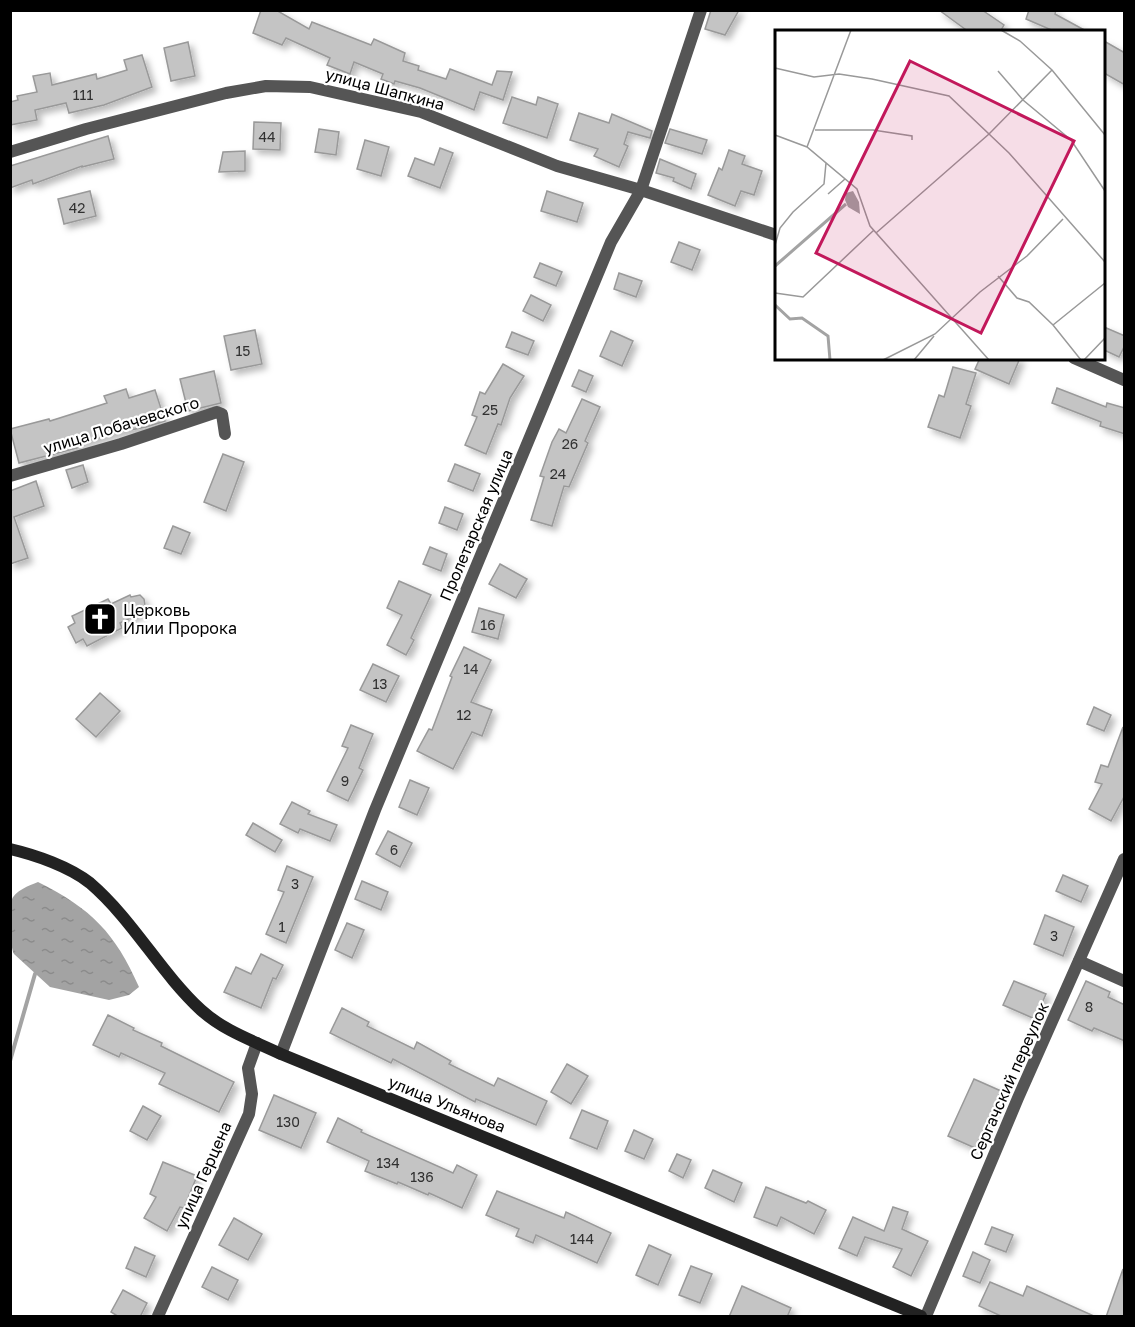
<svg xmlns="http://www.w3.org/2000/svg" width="1135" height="1327" font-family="'Golos Text',sans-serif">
<defs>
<pattern id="water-ripples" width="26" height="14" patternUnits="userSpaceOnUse" patternTransform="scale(1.5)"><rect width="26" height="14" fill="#a3a3a3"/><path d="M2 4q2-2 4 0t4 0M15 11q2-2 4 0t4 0" fill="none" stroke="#8b8b8b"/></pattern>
<filter id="shadow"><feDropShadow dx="4.5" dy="4.5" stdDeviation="3" flood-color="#0004"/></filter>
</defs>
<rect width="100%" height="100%" fill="#fff"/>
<path fill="url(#water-ripples)" d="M38,882C92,909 115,933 139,987L129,995L109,1000L50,987L14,954C10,946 8,908 11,901C15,890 29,886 38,882Z"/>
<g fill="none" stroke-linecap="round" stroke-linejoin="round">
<polyline stroke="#a3a3a3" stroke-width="4" points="10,1061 35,974"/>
</g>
<g fill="#c4c4c4" stroke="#999" stroke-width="1.5" filter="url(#shadow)">
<polygon points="261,10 276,10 309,29 312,22 371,45 374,39 405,53 403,61 419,66 418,70 446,79 450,69 492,85 497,71 512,72 503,100 480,92 474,110 420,88 395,81 394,84 381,79 383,74 354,62 350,74 327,65 330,58 286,38 282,45 253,33"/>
<polygon points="711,10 739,10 725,35 705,29"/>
<polygon points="939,10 982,10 1004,25 1000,32 969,32"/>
<polygon points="1029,10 1056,10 1055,14 1088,32 1056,32 1026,19"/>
<polygon points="1104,41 1125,53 1125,85 1104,73"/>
<polygon points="188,42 195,76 171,81 164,48"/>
<polygon points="142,55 152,87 104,105 69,113 66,103 35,110 37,120 10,125 10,102 18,100 17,96 37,92 33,76 50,73 52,85 96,74 97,79 127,70 124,60"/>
<polygon points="512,97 536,105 538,97 558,104 547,138 503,123"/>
<polygon points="579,113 609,123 612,114 652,131 650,138 628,132 624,144 628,146 619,167 594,156 598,149 570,140"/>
<polygon points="254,122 281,123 280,150 253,149"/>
<polygon points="319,129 339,132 336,155 315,152"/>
<polygon points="670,129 707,140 702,154 665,143"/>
<polygon points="108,136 114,159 82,167 82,166 33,184 32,180 10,188 10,166"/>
<polygon points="365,140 389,147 381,176 357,169"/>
<polygon points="440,148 453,153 440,188 408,176 415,158 434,165"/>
<polygon points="729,150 745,156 742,164 762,171 754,195 741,191 735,206 708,195 719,168 722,170"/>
<polygon points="245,151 245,171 219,172 223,152"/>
<polygon points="660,159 696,174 691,189 673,181 674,178 656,173"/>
<polygon points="90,191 96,216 64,224 58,199"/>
<polygon points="547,191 583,203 577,222 541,211"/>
<polygon points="679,242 700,250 692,270 671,262"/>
<polygon points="540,263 562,272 556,286 534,277"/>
<polygon points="619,273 642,281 636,297 614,289"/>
<polygon points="531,295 551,305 543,321 523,311"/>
<polygon points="1104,327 1125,336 1125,345 1119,357 1104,350"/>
<polygon points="255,330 262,364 231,370 224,336"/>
<polygon points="611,331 633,341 622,366 600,356"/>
<polygon points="512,332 534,341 528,355 506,347"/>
<polygon points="980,358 1020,358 1009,384 975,369"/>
<polygon points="503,364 524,376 510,398 501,425 498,424 486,454 465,445 477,417 472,415 480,392 485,394"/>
<polygon points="953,367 976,373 966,404 971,406 960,438 928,427 939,395 944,397"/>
<polygon points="579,370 593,376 586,392 572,386"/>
<polygon points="214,371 221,403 188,411 180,379"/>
<polygon points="1057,388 1106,407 1107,403 1125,408 1125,434 1100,426 1101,422 1052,403"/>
<polygon points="126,389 129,398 155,390 165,421 146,427 115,433 76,445 77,448 19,463 10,429 49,419 50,421 107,403 104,396"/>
<polygon points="582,399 600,407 585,441 588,443 569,487 564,486 552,526 531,520 544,477 540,476 552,442 559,429 566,433"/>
<polygon points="223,454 244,462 226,511 204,502"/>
<polygon points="455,464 480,474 473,491 448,481"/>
<polygon points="83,465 88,482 72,488 66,470"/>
<polygon points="36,481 44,506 14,517 28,558 10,564 10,491"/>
<polygon points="445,507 463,514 457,530 439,523"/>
<polygon points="173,526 190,533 181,554 164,548"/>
<polygon points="430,547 447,554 441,571 423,564"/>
<polygon points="500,564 527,579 516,598 489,584"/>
<polygon points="399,581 431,595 411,638 414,640 406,655 387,645 402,615 387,608"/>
<polygon points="130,595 131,597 140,595 144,599 145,605 139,614 120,623 122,628 87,646 83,639 76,643 68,627 75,623 72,616 108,599 111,604"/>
<polygon points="479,608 504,615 498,639 472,632"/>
<polygon points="464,647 491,660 471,702 492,710 482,736 472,732 453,769 417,751 429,729 432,730 452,677 450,676"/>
<polygon points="373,664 399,676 386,702 360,690"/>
<polygon points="100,693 120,711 96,737 76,719"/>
<polygon points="1094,707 1111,715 1104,731 1087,724"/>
<polygon points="351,725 373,734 359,768 363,770 348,801 327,791 348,748 342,746"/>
<polygon points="1123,727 1125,795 1111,821 1089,809 1102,784 1095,782 1101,765 1108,767"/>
<polygon points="410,780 429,788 417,815 399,807"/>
<polygon points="292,802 310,811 308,814 337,825 330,841 300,829 298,833 280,824"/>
<polygon points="253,823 282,840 275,852 246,835"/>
<polygon points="388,831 412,843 400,867 376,854"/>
<polygon points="287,866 313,877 286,943 266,934 284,892 278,890"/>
<polygon points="1063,875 1088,886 1081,902 1056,891"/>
<polygon points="362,881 388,892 381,910 355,899"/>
<polygon points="1045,915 1074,927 1063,956 1034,944"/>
<polygon points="347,923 364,930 352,958 335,950"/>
<polygon points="261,954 283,965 276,979 273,978 261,1008 224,992 236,967 251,974"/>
<polygon points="1014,981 1046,994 1035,1019 1003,1005"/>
<polygon points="1086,981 1110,992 1108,997 1125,1005 1125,1041 1094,1028 1092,1031 1068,1020"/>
<polygon points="342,1008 369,1022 367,1026 414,1049 417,1042 451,1061 449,1064 494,1086 498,1078 547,1101 536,1125 476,1099 475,1102 393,1059 391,1063 330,1033"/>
<polygon points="108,1015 134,1028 133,1030 162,1043 161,1046 234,1082 219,1112 159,1084 165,1073 121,1053 119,1057 93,1045"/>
<polygon points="567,1064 588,1076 571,1104 551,1092"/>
<polygon points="974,1079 1001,1091 975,1148 948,1136"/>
<polygon points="274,1095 316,1113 301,1148 259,1130"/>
<polygon points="143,1106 161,1116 147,1140 130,1131"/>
<polygon points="582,1110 608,1121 597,1149 570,1138"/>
<polygon points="338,1118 362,1130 361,1132 453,1173 457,1165 477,1175 462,1208 429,1193 428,1195 398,1182 397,1184 365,1171 369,1161 327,1142"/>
<polygon points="634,1130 653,1139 644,1159 625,1151"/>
<polygon points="677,1154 691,1160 683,1178 669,1171"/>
<polygon points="163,1162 197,1176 184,1208 180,1207 167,1231 144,1218 156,1197 150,1194"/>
<polygon points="713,1170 742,1183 734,1202 705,1188"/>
<polygon points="766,1187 806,1203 808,1201 826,1210 814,1234 781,1217 777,1226 754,1217"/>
<polygon points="497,1191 564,1218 566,1212 611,1233 597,1263 536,1235 533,1243 516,1236 519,1229 486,1215"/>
<polygon points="893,1207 908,1212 902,1229 928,1241 911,1276 893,1267 902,1249 865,1237 857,1256 839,1248 853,1217 884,1231"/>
<polygon points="234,1218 262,1234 248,1260 219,1245"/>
<polygon points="992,1227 1013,1235 1006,1252 985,1244"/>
<polygon points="649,1245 671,1255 658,1285 636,1275"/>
<polygon points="135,1247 155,1256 146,1277 126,1268"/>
<polygon points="973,1252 990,1260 980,1283 963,1276"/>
<polygon points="691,1266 712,1274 700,1303 679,1295"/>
<polygon points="212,1267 238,1280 228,1300 202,1287"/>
<polygon points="1123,1269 1125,1317 1106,1317"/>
<polygon points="990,1282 1023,1296 1027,1286 1096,1317 1003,1317 979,1306"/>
<polygon points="742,1286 791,1308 787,1317 729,1317"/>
<polygon points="123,1290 147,1303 140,1317 119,1317 111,1312"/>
</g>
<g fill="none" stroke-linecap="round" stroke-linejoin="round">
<g stroke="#555" stroke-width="12">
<polyline points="10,152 86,129 226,93 266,86 310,87 421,112 557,166 641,190 776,235"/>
<polyline points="1074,358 1124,380"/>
<polyline points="10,476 121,444 217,412 222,414 225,434"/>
<polyline points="1079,961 1124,981"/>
<polyline points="281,1054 375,810 611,242 641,190 701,10"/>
<polyline points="158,1316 249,1114 252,1094 248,1068 257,1043"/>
<polyline points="926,1316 1018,1098 1124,859"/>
</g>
<path stroke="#222" stroke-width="12" d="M10,849C36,855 70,867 90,883C133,920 160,972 201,1010C224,1031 254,1041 281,1054L921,1316"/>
</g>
<defs>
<g id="church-square" transform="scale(1.725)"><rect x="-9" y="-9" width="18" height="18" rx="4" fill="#000" stroke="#fff"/><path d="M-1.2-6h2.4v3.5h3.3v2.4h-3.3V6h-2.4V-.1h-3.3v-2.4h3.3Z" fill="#fff"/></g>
</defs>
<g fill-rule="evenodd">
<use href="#church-square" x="100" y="619"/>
</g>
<g text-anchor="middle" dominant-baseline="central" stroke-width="4.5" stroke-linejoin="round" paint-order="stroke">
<g font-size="14" fill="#313131">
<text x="83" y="94">111</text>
<text x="267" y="136">44</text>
<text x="77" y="207">42</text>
<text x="243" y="350">15</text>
<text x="490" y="409">25</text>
<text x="570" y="443">26</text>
<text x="558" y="473">24</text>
<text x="488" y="624">16</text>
<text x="471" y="668">14</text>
<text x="380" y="683">13</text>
<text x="464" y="714">12</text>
<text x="345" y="780">9</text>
<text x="394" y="849">6</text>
<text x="295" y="883">3</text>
<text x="282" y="926">1</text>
<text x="1054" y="935">3</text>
<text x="1089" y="1006">8</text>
<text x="288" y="1121">130</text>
<text x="388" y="1162">134</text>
<text x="422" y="1176">136</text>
<text x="582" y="1238">144</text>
</g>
<g font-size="16" fill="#000" stroke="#fff">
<text transform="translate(385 89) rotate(15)">улица Шапкина</text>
<text transform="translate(121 425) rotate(-17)">улица Лобачевского</text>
<text transform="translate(476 525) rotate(-67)">Пролетарская улица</text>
<text transform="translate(1009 1081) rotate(-66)">Сергачский переулок</text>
<text transform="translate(447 1104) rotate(22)">улица Ульянова</text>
<text transform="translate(203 1175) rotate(-66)">улица Герцена</text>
</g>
<g font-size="16" fill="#000" stroke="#fff" text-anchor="start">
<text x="123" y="610">Церковь<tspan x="123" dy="18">Илии Пророка</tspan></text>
</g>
</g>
<g transform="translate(775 30)">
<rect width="330" height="330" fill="#fff"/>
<path d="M78,161L84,172L85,184L73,177L70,170L71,163Z" fill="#a3a3a3"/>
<path fill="none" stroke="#a3a3a3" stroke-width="3" d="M0,236L71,174M0,275L15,289L27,288L53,306L55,330"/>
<path fill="none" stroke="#999" stroke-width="1.5" d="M226,0L245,11L277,40L330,105M0,38L39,47L64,44L97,49L174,66L234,123L330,232M223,41L248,70L296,110L330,161M40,100H98L137,106V110M0,105L32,117L82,159L95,196L214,330M32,117L76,0M53,164L70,149M101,203L214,104L277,40M0,215L5,198L18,182L49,154L51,133M223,246L242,268L254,272L278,295L306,330M0,263L28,267L99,200M278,295L330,253M108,330L160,304L205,262L252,226L288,189M139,330L159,306M309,330L330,308"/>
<path fill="#c2185b" fill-opacity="0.15" stroke="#c2185b" stroke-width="3" d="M135,31L299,111L206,303L41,223Z"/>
<rect width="330" height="330" fill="none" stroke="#000" stroke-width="3"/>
</g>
<rect width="1135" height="1327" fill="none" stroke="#000000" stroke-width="24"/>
</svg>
